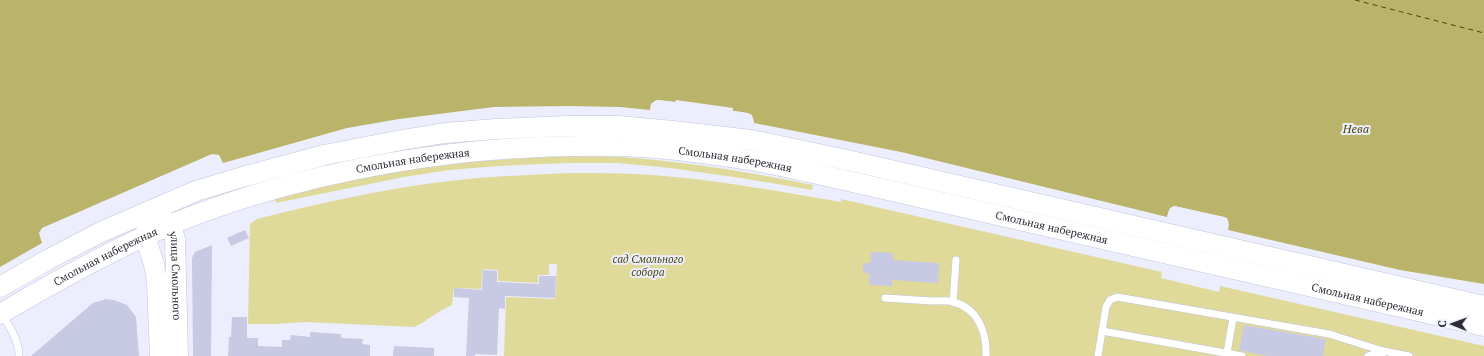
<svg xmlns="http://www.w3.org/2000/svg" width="1484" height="356" font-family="'PT Serif',serif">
<rect width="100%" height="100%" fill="#edeefd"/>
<g fill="#dfda9a">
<path d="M567,156C584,157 602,156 619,157C684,161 749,172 813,185L812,190L747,179L670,168L618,163H567L498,166L449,170L404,177L276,203L275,199C319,188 362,177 406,170C459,161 513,159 567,156Z"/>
<path d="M568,173C604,173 639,173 675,177C731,182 786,193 841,202V199L1162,272L1161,278L1219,292L1220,286L1484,346V356H504L506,297L555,299L557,264H549V275H538V283L498,281V270L483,269L481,289L454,288L452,305L440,311L422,323L414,327L305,322L276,324H248L250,224L257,219C321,203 385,188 450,181C489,176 529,175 568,173Z"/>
</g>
<path fill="#bab46b" d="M0,0H1484V284L1400,270L1228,230L1229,224L1227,218L1224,217L1174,206L1169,210L1167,217L901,152L754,123C753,112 742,112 733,111V109L676,101L675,102L659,100L651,104L650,110L620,107L568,106L494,107L399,119L347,128L223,163L219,155L212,154L42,228L39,233L42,243L0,267Z"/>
<g fill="#edeefd">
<polygon points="656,100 675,102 676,100 733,108 733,111 748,113 752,115 754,123 752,123 750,117 747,115 732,113 731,110 677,103 675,104 657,102 653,105 653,110 650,110 651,104"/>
<polygon points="162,176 163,178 90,209 90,208"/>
<polygon points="1174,206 1224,217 1228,221 1228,230 1226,229 1226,222 1223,219 1174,208 1171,209 1169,217 1167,217 1170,208"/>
</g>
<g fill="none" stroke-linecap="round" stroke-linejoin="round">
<polyline stroke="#4c470d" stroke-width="1" stroke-dasharray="5 4" stroke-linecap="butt" points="1355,0 1484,33"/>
</g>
<g fill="#c8c9e3">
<polygon points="245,230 249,238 231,246 227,238"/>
<polygon points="212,245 211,356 193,356 192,258 195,252"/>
<polygon points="871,252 893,253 893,260 939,263 938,283 892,280 892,286 869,285 869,273 863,273 863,263 870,263"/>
<polygon points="483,270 497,271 497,282 539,284 539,276 556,276 555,298 505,296 505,309 499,308 497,355 475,354 475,356 466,356 469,298 454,297 454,288 482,290"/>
<polygon points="106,299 114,300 127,305 136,317 139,356 31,356 93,303"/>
<polygon points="232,317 247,317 247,338 258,338 258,346 282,347 282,340 290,340 291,335 310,337 310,332 341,334 341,338 363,339 362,344 370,345 370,356 228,356 229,337 231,337"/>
<polygon points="1244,325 1326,339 1323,356 1266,356 1239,350"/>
<polygon points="394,346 434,348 434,356 393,356"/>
</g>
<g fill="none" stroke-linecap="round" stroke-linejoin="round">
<g stroke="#c2c3dd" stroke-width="8">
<g id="lane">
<path d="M885,298C900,299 916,300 932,301C938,301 947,300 953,302C978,308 987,333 986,356"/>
<polyline points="953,302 956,260"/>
<path d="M2,315C10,327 19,341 19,356"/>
<polyline points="1102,331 1242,356"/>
<polyline points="1227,353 1233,318"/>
<polyline points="1098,356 1106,307 1110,300 1117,297 1329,334 1383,351 1409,356"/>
<polyline points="1368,356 1383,351 1382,356"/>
</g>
</g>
<g stroke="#c2c3dd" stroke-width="21">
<g id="secondary">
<path id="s1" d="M161,217L171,225L175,239L178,356"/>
<polyline points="148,224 145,236 154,264 157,282 160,356"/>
<polyline points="0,287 49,259 101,232 196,191 246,176 324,155 402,140 445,133 496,129 566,126 619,126 673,131 751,140 847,160 1484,306"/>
<path id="s2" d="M0,314C56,281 113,249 172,224C310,168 468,143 617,146C660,147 706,153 749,160C781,165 812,173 844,180L1484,326"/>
</g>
</g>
<use href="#lane" stroke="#fff" stroke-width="7"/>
<use href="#secondary" stroke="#fff" stroke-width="20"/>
</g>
<g text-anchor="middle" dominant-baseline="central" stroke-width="4" stroke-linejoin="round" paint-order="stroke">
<g font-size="11" fill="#2d2d37" stroke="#edeefd">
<text stroke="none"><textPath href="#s2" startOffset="768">Смольная набережная</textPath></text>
<text stroke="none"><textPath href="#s2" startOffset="444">Смольная набережная</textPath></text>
<text stroke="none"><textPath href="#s2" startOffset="1092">Смольная набережная</textPath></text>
<text stroke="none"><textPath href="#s2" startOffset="120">Смольная набережная</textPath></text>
<text stroke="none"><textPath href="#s1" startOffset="64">улица Смольного</textPath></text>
<text stroke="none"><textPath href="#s2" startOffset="1416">Смольная набережная</textPath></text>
</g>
<g font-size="11" font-style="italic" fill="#4c470d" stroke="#edeefd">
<text x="648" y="259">сад Смольного<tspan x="648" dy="13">собора</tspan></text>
</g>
<g font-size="12" font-style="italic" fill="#4c470d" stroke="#edeefd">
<text x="1356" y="128">Нева</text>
</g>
</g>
<g transform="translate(1452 324) rotate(271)" stroke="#edeefd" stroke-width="3" paint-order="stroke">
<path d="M0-3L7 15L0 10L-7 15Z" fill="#2d2d37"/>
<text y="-6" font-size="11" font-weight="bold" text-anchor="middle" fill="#2d2d37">С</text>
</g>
</svg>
